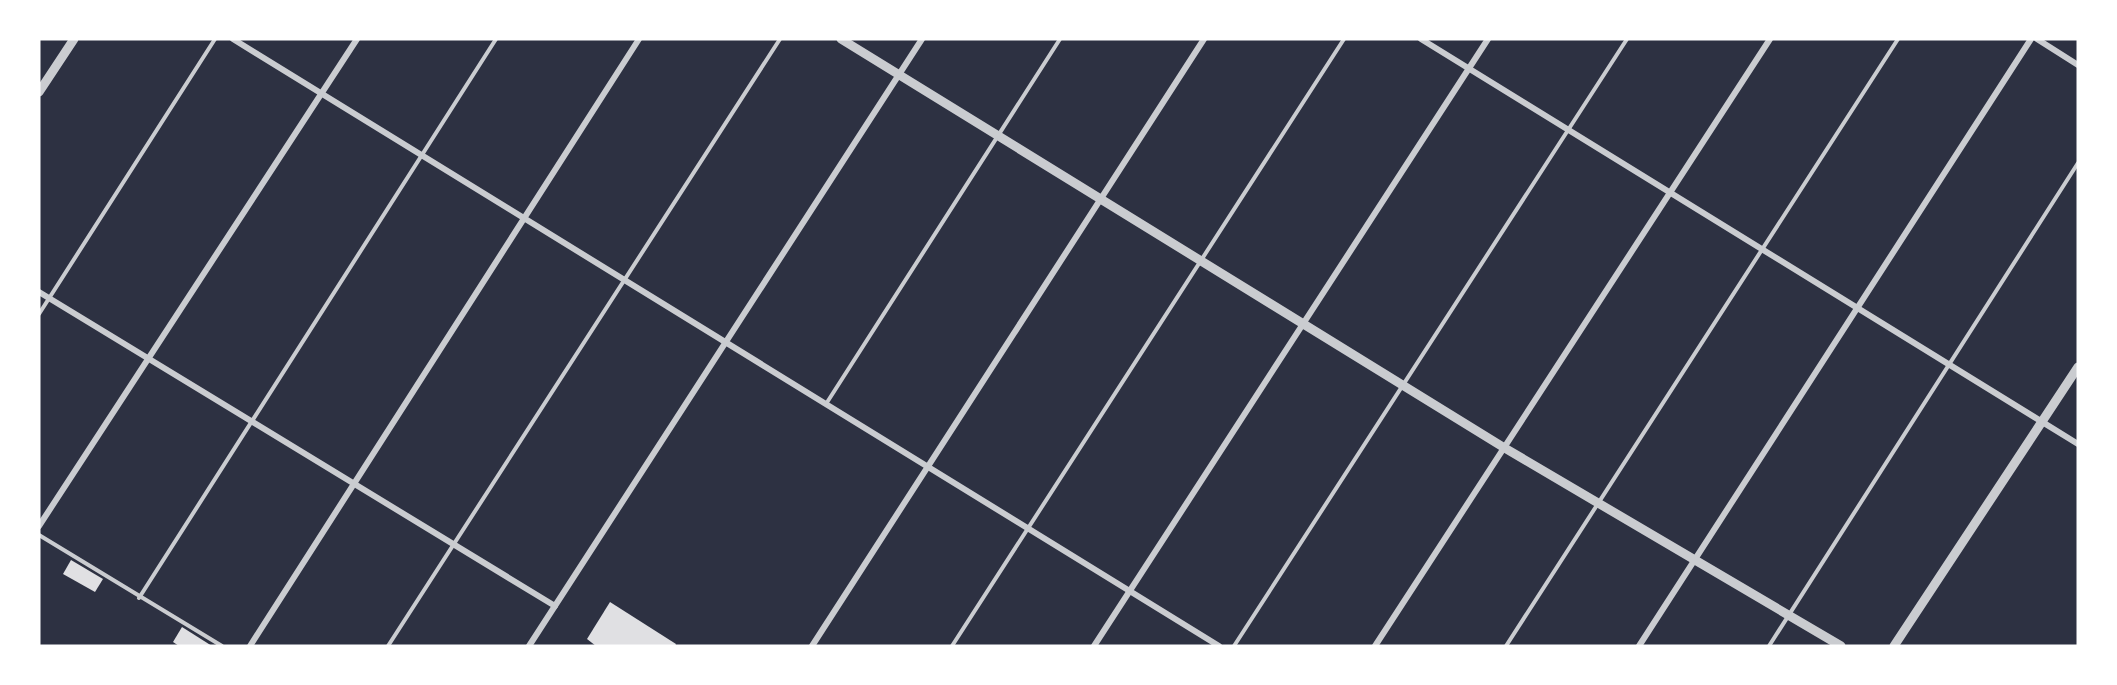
<svg xmlns="http://www.w3.org/2000/svg" width="2117" height="685" font-family="'Fira Sans',sans-serif">
<rect width="100%" height="100%" fill="#2d3142"/>
<g fill="#e0e0e3">
<polygon points="71,560 103,579 95,592 63,574"/>
<polygon points="610,602 676,644 675,646 596,646 587,639"/>
<polygon points="182,627 212,646 179,646 173,642"/>
</g>
<g fill="none" stroke-linecap="round" stroke-linejoin="round">
<g stroke="#caccd0" stroke-width="4">
<polyline points="39,314 215,39"/>
<polyline points="826,404 1060,39"/>
<polyline points="39,535 222,646"/>
<polyline points="139,598 496,39"/>
<polyline points="388,646 780,39"/>
<polyline points="952,646 1344,39"/>
<polyline points="1234,646 1627,39"/>
<polyline points="1506,646 1898,39"/>
<polyline points="1769,646 2078,163"/>
</g>
<g stroke="#caccd0" stroke-width="6">
<polyline points="233,39 1219,646"/>
<polyline points="1421,39 2078,444"/>
<polyline points="2037,39 2078,65"/>
<polyline points="39,292 555,606"/>
<polyline points="39,526 357,39"/>
<polyline points="250,646 639,39"/>
<polyline points="529,646 922,39"/>
<polyline points="812,646 1204,39"/>
<polyline points="1094,646 1488,39"/>
<polyline points="1375,646 1770,39"/>
<polyline points="1639,646 2031,39"/>
</g>
<g stroke="#caccd0" stroke-width="9">
<polyline points="841,39 1503,447 1841,646"/>
<polyline points="39,92 74,39"/>
<polyline points="1894,646 2078,367"/>
</g>
</g>
<rect width="2117" height="685" fill="none" stroke="#ffffff" stroke-width="81"/>
</svg>
